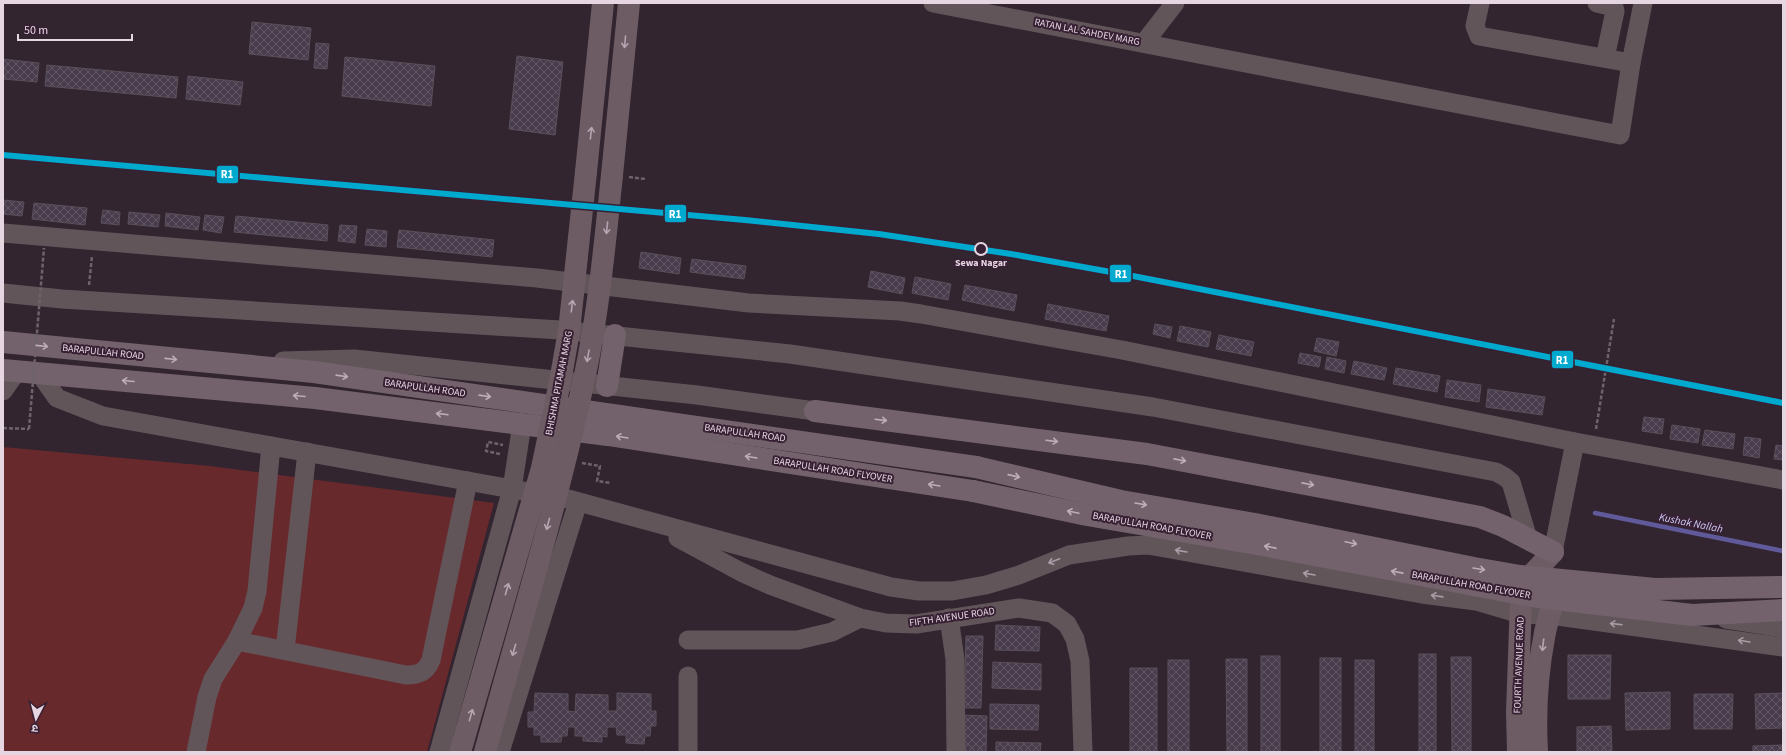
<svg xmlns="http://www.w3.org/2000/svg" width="1786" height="755" font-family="'Source Sans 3','Noto Sans Devanagari',sans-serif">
<defs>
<pattern id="building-cross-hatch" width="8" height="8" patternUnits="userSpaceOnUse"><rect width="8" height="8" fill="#493c4d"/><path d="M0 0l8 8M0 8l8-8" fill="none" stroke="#635766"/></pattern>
</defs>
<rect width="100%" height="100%" fill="#322530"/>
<polygon fill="#68292d" points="3,447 210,466 494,503 427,752 3,752"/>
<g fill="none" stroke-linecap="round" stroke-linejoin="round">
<polyline stroke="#60599a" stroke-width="4.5" points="1595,513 1783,551"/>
</g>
<g fill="url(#building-cross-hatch)" stroke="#59505a">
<polygon points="252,22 311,28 308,60 249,54"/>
<polygon points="316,43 329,44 327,69 314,68"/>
<polygon points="517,56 563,62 555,135 509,129"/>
<polygon points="345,57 435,66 431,106 342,96"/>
<polygon points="3,59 39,63 37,82 3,79"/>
<polygon points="47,65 178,77 176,98 45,86"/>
<polygon points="188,76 243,82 240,105 186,99"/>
<polygon points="3,200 24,202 22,216 3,214"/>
<polygon points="34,203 87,208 85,225 32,219"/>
<polygon points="103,210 120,212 119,225 101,223"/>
<polygon points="129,212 160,215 158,227 128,224"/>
<polygon points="166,213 200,217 198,230 165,226"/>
<polygon points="205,215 224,217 221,233 203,230"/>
<polygon points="236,216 328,225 327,241 234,232"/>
<polygon points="340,225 357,226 355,243 338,241"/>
<polygon points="367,229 387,231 386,247 365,245"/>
<polygon points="399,230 494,240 492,257 397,247"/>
<polygon points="641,252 681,258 679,274 639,268"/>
<polygon points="692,259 746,266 744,279 690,272"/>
<polygon points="871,271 905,278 902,294 868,287"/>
<polygon points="915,277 951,284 948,300 912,293"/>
<polygon points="965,285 1017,295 1014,311 962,300"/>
<polygon points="1048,304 1109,316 1106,331 1045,319"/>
<polygon points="1155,324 1172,327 1170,338 1153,334"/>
<polygon points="1180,326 1211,332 1208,347 1177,341"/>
<polygon points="1219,335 1254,342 1251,356 1216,349"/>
<polygon points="1317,338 1339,342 1336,356 1314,351"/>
<polygon points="1300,353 1321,357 1319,367 1298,363"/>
<polygon points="1327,357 1346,361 1344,373 1325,369"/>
<polygon points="1354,361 1387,368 1384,380 1351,374"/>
<polygon points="1396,368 1440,376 1437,392 1393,384"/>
<polygon points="1447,380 1481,385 1479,402 1445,397"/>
<polygon points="1488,389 1545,397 1542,415 1486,407"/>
<polygon points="1644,417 1664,419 1662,434 1642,431"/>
<polygon points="1672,425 1700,429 1698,443 1670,439"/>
<polygon points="1705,430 1735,434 1733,449 1702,445"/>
<polygon points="1745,437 1761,439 1759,458 1743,455"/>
<polygon points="1776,445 1783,446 1783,460 1774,459"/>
<polygon points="996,625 1040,627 1039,651 995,650"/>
<polygon points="966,636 983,636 981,708 964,708"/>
<rect x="1419" y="654" width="17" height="98"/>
<polygon points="1568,655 1611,655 1610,699 1568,699"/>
<rect x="1261" y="656" width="19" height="96"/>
<polygon points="1451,657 1471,657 1471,752 1452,752"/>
<rect x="1320" y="658" width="21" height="94"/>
<polygon points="1226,659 1247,659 1247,752 1227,752"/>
<rect x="1168" y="660" width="21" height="92"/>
<rect x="1355" y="660" width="19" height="92"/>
<polygon points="993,662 1041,664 1041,690 992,688"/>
<rect x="1130" y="668" width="27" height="84"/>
<polygon points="1670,692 1670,729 1626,730 1625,693"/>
<polygon points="535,693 568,694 568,711 575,712 576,694 608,695 608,711 617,711 617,693 651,694 651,711 656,711 656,726 651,726 650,736 645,736 644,744 626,743 626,735 617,735 616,727 607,727 607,737 602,736 602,742 583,741 583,736 575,736 575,727 568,727 567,736 562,736 561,742 541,742 541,735 534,735 534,727 528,727 528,712 534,712"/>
<polygon points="1783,693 1783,728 1756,729 1755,694"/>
<polygon points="1694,694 1733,694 1732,729 1694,729"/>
<polygon points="990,704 1039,705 1038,730 990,729"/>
<polygon points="962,715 987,716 986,752 961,752"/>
<polygon points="1611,726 1612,752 1577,752 1577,727"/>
<polygon points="996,742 1041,743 1040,752 996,752"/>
<polygon points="1783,745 1783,752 1753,752 1753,746"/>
</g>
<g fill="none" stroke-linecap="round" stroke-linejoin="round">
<g stroke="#6e6369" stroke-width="2.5" stroke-dasharray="4 2" stroke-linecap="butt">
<polyline points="629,177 646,179"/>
<polyline points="89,285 92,256"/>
<polyline points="3,428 29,429"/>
<polyline points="1596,429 1614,319"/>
<polyline points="500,454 486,451 488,442 503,445"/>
<polyline points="582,463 600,466 597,481 611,483"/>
</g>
<g stroke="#62555a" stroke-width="19">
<polyline points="933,3 1620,135 1631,63 1643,3"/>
<polyline points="1480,3 1475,26 1479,36 1631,63"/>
<polyline points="1597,3 1614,7 1615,11 1605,58"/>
<polyline points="1144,43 1175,3"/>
<polyline points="3,233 537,278 749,303 900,311 921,314 1122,350 1575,442 1553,552"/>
<polyline points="3,293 62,299 560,330 790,354 1153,407 1496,472 1505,477 1511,482 1528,539"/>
<polyline points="283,361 354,359 697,395 815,411"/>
<polyline points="40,374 57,398 103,416 568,499 891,587 919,591 952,591 986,585 1019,575 1069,555 1128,546 1148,545 1422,594 1476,601 1520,614 1550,615 1783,647"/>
<polyline points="3,391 17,371"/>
<polyline points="1575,442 1783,480"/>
<polyline points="678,538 741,572 770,585 860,618 886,623 916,624 1019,608 1052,613 1067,624 1075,639 1080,661 1083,752"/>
<polyline points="949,618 955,659 956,752"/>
<polyline points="1726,619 1783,628"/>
<polyline points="688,640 798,640 832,632 860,618"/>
<path d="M237,641L406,675C419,675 426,672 431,660L468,481"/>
<polyline points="285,650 307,452"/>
<polyline points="196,752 207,697 213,679 237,641 253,608 257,591 271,446"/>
<polyline points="439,752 512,489 522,424"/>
<polyline points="500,752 578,502"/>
<polyline points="688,752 688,676"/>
</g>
<g stroke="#6d5c64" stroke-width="22">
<polyline points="586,172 603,3"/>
<polyline points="612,175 629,3"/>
<polyline points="1518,752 1517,712 1521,600 1526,581 1553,552"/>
<path d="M1537,752C1535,715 1537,675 1544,638C1547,618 1556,601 1555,581"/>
</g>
<g stroke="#73626b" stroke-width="22">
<polyline points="3,342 314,372 976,467"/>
<polyline points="3,370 315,398 608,435 973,491"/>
<polyline points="607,386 615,335"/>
<polyline points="815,411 1147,454 1480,517 1503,526 1553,552"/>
</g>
<polyline stroke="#6e6369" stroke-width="2.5" stroke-dasharray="4 2" stroke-linecap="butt" points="29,429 44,248"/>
<g stroke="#6d5c64" stroke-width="22">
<polyline points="460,752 542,468 560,382 569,331 586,172"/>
<path d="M485,752C519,627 558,502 585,375C599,309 605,242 612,175"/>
</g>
<g stroke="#73626b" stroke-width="22">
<polyline points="976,467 1121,501 1255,524 1474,568 1520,576 1655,589 1783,587"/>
<polyline points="973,491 1087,515 1262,545 1538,597 1692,615 1783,610"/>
</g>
<g stroke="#372033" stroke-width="9">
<polyline id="rail-1" points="3,155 745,220 879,234 1011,254 1133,276 1783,403"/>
</g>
<use href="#rail-1" stroke="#00a9ce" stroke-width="6"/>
</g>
<defs><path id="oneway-shaft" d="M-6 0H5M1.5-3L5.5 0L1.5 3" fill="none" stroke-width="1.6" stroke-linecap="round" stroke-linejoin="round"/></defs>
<g stroke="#b5a5b0">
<use href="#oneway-shaft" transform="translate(625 42) rotate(95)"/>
<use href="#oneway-shaft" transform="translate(591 133) rotate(-84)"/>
<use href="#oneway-shaft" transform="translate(607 228) rotate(96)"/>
<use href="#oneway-shaft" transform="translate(572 306) rotate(-83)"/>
<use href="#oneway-shaft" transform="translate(588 356) rotate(100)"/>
<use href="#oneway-shaft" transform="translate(548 524) rotate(105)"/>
<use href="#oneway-shaft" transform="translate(507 589) rotate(-74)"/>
<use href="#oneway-shaft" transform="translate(1543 645) rotate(97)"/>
<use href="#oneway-shaft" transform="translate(514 650) rotate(106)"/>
<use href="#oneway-shaft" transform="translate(471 715) rotate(-74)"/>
</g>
<g stroke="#bdadb8">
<use href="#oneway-shaft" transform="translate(42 346) rotate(6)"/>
<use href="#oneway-shaft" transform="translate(171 359) rotate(6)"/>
<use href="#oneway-shaft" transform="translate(342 376) rotate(8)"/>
<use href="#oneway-shaft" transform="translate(128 381) rotate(-175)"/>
<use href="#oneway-shaft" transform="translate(299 396) rotate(-175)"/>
<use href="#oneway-shaft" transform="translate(485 396) rotate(8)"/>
<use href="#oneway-shaft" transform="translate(442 414) rotate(-173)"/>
<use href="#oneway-shaft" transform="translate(881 420) rotate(7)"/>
<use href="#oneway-shaft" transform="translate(622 437) rotate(-171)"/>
<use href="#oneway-shaft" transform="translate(1052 441) rotate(7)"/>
<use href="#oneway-shaft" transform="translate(751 457) rotate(-171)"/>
<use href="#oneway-shaft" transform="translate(1180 460) rotate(11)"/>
<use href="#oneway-shaft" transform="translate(1014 476) rotate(13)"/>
<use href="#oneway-shaft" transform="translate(1308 484) rotate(11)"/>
<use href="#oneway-shaft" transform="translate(934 485) rotate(-171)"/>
<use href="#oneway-shaft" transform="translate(1141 504) rotate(10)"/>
<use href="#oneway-shaft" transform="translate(1073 512) rotate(-168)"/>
<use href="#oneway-shaft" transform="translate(1351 543) rotate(12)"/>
<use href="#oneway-shaft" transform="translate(1270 547) rotate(-169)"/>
<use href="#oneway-shaft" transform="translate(1479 569) rotate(9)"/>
<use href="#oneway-shaft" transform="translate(1397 572) rotate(-169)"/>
</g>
<g stroke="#aa9ca5">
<use href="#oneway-shaft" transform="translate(1181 551) rotate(-170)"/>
<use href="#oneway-shaft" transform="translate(1054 561) rotate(159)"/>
<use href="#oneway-shaft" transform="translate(1309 574) rotate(-170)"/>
<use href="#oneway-shaft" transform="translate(1437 596) rotate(-172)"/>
<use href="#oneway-shaft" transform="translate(1616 624) rotate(-173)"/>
<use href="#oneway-shaft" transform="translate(1744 641) rotate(-171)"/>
</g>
<circle fill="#372033" stroke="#e5d6e2" stroke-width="2" cx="981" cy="249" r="6"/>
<g text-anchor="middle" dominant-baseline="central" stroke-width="4" stroke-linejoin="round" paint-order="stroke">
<g font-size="10" fill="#e5d6e2" stroke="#372033">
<text transform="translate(1087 32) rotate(11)">RATAN LAL SAHDEV MARG</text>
<text transform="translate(103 352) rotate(6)">BARAPULLAH ROAD</text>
<text transform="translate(559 383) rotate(-79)">BHISHMA PITAMAH MARG</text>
<text transform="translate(425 388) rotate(8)">BARAPULLAH ROAD</text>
<text transform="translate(745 433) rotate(8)">BARAPULLAH ROAD</text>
<text transform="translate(833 470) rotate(9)">BARAPULLAH ROAD FLYOVER</text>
<text transform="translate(1152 526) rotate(10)">BARAPULLAH ROAD FLYOVER</text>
<text transform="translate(1471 585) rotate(10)">BARAPULLAH ROAD FLYOVER</text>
<text transform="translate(952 617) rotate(-8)">FIFTH AVENUE ROAD</text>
<text transform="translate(1519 665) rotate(-88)">FOURTH AVENUE ROAD</text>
</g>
<g font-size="10" font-weight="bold" fill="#e5d6e2" stroke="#372033">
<text x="981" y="263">Sewa Nagar</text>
</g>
<g font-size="11" font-style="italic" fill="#cecdf5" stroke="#372033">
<text transform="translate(1691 523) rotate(11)">Kushak Nallah</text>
</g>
</g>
<g stroke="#372033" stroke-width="1.5">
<rect x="216" y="165" width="23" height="19" rx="4" fill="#00a9ce"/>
<rect x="664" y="204" width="23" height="19" rx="4" fill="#00a9ce"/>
<rect x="1109" y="264" width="23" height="19" rx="4" fill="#00a9ce"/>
<rect x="1551" y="350" width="23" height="19" rx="4" fill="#00a9ce"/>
</g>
<g font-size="11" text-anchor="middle" font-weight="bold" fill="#fff">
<text x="227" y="178">R1</text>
<text x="675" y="218">R1</text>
<text x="1121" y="278">R1</text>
<text x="1562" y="364">R1</text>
</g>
<rect width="1786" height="755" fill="none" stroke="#e5d6e2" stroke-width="8"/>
<g transform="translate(36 719) rotate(186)" stroke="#372033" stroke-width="3" paint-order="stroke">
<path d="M0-3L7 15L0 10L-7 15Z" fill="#e5d6e2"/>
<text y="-6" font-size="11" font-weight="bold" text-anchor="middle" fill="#e5d6e2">उ</text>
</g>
<path d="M18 34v6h114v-6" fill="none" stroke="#e5d6e2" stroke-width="2"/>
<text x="24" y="34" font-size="12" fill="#e5d6e2" stroke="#372033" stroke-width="3" paint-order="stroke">50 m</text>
</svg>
